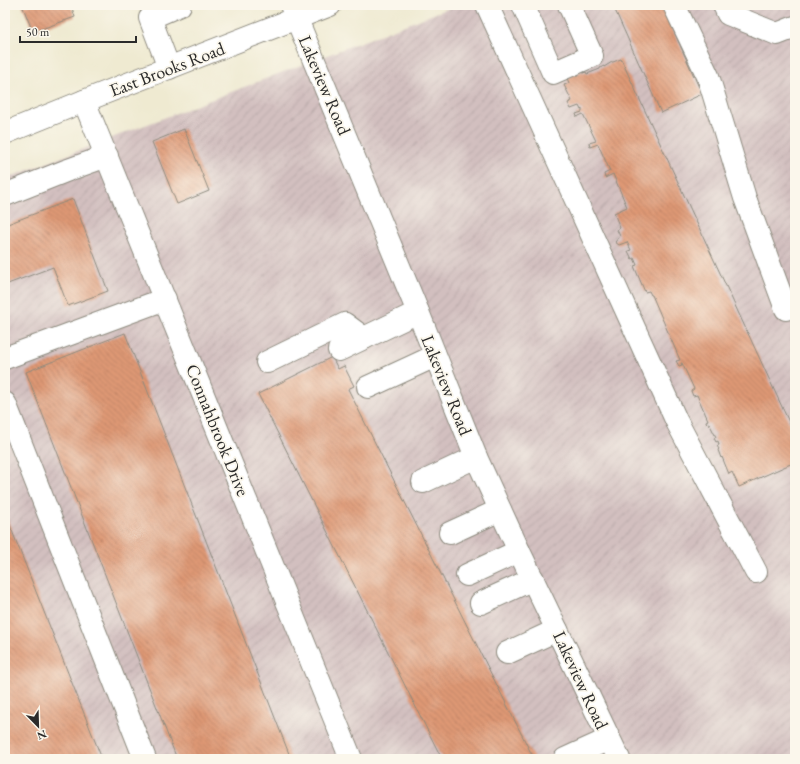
<svg xmlns="http://www.w3.org/2000/svg" width="800" height="764" font-family="'EB Garamond',serif">
<defs>
<pattern id="industrial-furrows" width="10" height="10" patternUnits="userSpaceOnUse"><rect width="10" height="10" fill="#d2bfbf"/><path d="M-1 1l2-2M0 10L10 0M9 11l2-2" fill="none" stroke="#b4a4a4"/></pattern>
<pattern id="building-back-hatch" width="6" height="6" patternUnits="userSpaceOnUse"><rect width="6" height="6" fill="#de9875"/><path d="M-1 5l2 2M0 0l6 6M5-1l2 2" fill="none" stroke="#b47c60"/></pattern>
</defs>
<rect width="100%" height="100%" fill="#fbf7ec"/>
<filter id="ink" filterUnits="userSpaceOnUse"><feTurbulence type="fractalNoise" baseFrequency=".025" numOctaves="2"/><feDisplacementMap in="SourceGraphic" scale="8" xChannelSelector="R" yChannelSelector="G"/><feConvolveMatrix kernelMatrix="1 2 1 2 8 2 1 2 1" color-interpolation-filters="sRGB"/></filter>
<filter id="wash" filterUnits="userSpaceOnUse"><feTurbulence type="fractalNoise" baseFrequency=".012" numOctaves="4" result="noise"/><feDisplacementMap in="SourceGraphic" scale="16" xChannelSelector="R" yChannelSelector="G"/><feGaussianBlur stdDeviation="0.9" result="paint"/><feColorMatrix in="noise" values="0 0 0 0 0 0 0 0 0 0 0 0 0 0 0 0 0 1.4 0 .05"/><feComposite in="paint" operator="in"/></filter>
<g filter="url(#wash)">
<rect width="100%" height="100%" fill="#efead1"/>
<polygon fill="url(#industrial-furrows)" points="457,5 795,5 795,759 5,759 5,179"/>
<g id="blocks">
<g fill="url(#building-back-hatch)">
<polygon points="22,5 71,5 75,17 33,32"/>
<polygon points="611,5 662,5 702,94 661,113 615,10 614,10"/>
<polygon points="621,59 795,435 795,462 739,487 732,472 729,474 722,457 721,458 718,450 719,449 717,446 719,445 718,441 716,442 714,438 716,437 709,423 707,424 706,421 708,420 697,395 693,396 691,391 694,389 682,363 681,363 682,365 679,366 676,361 680,360 652,295 651,295 649,291 645,292 634,266 637,265 634,258 632,259 628,251 631,250 627,242 619,245 615,242 620,236 617,230 620,228 614,213 627,207 613,174 605,178 604,174 610,171 598,144 590,147 589,143 596,141 583,114 577,117 576,114 582,112 582,109 581,110 579,106 571,109 568,103 572,101 564,85 569,83 567,78 583,71 583,73 586,72 587,74 600,69 600,68 604,66 604,67 612,62 613,62"/>
<polygon points="184,129 209,191 177,204 152,142"/>
<polygon points="73,199 108,291 68,306 53,267 5,285 5,225"/>
<polygon points="125,333 291,759 177,759 26,372"/>
<polygon points="332,357 338,369 344,366 354,386 348,389 534,759 442,759 258,394"/>
<polygon points="5,513 102,759 5,759"/>
</g>
</g>
</g>
<g filter="url(#ink)">
<use href="#blocks" fill-opacity="0" stroke="#8d8a7e" stroke-width="1"/>
<g fill="none" stroke-linecap="round" stroke-linejoin="round">
<g stroke="#8d8a7e" stroke-width="24">
<g id="minor">
<polyline points="291,5 418,312 476,457 519,551 619,759"/>
<polyline points="487,5 677,422 756,572"/>
<polyline points="523,5 553,73 592,56 569,5"/>
<polyline points="674,5 708,76 745,198 786,309"/>
<polyline points="724,5 728,14 777,34 795,27"/>
<polyline points="169,68 150,18 180,5"/>
<polyline points="84,101 351,759"/>
<polyline points="5,195 68,170 107,156"/>
<polyline points="339,350 418,312"/>
<polyline points="5,358 165,299"/>
<polyline points="267,362 345,324 364,338"/>
<polyline points="368,387 435,356"/>
<polyline points="5,403 145,759"/>
<polyline points="423,482 476,457"/>
<polyline points="450,533 500,510"/>
<polyline points="467,575 519,551"/>
<polyline points="481,603 533,579"/>
<polyline points="507,653 557,630"/>
<polyline points="565,759 609,739"/>
</g>
</g>
<g stroke="#8d8a7e" stroke-width="24">
<polyline id="major" points="5,133 84,101 330,5"/>
</g>
<use href="#minor" stroke="#fff" stroke-width="22"/>
<use href="#major" stroke="#fff" stroke-width="22"/>
</g>
</g>
<g text-anchor="middle" dominant-baseline="central" stroke-width="3.5" stroke-linejoin="round" paint-order="stroke">
<g font-size="18" fill="#2b2b2b" stroke="#fbf7ec">
<text transform="translate(167 69) rotate(-21)">East Brooks Road</text>
<text transform="translate(325 85) rotate(67)">Lakeview Road</text>
<text transform="translate(447 385) rotate(68)">Lakeview Road</text>
<text transform="translate(218 430) rotate(68)">Connahbrook Drive</text>
<text transform="translate(581 680) rotate(65)">Lakeview Road</text>
</g>
</g>
<rect width="800" height="764" fill="none" stroke="#fbf7ec" stroke-width="20"/>
<g transform="translate(38 726) rotate(157)" stroke="#fbf7ec" stroke-width="3" paint-order="stroke">
<path d="M0-3L7 15L0 10L-7 15Z" fill="#2b2b2b"/>
<text y="-6" font-size="11" font-weight="bold" text-anchor="middle" fill="#2b2b2b">N</text>
</g>
<path d="M20 36v6h116v-6" fill="none" stroke="#2b2b2b" stroke-width="2"/>
<text x="26" y="36" font-size="12" fill="#2b2b2b" stroke="#fbf7ec" stroke-width="3" paint-order="stroke">50 m</text>
</svg>
